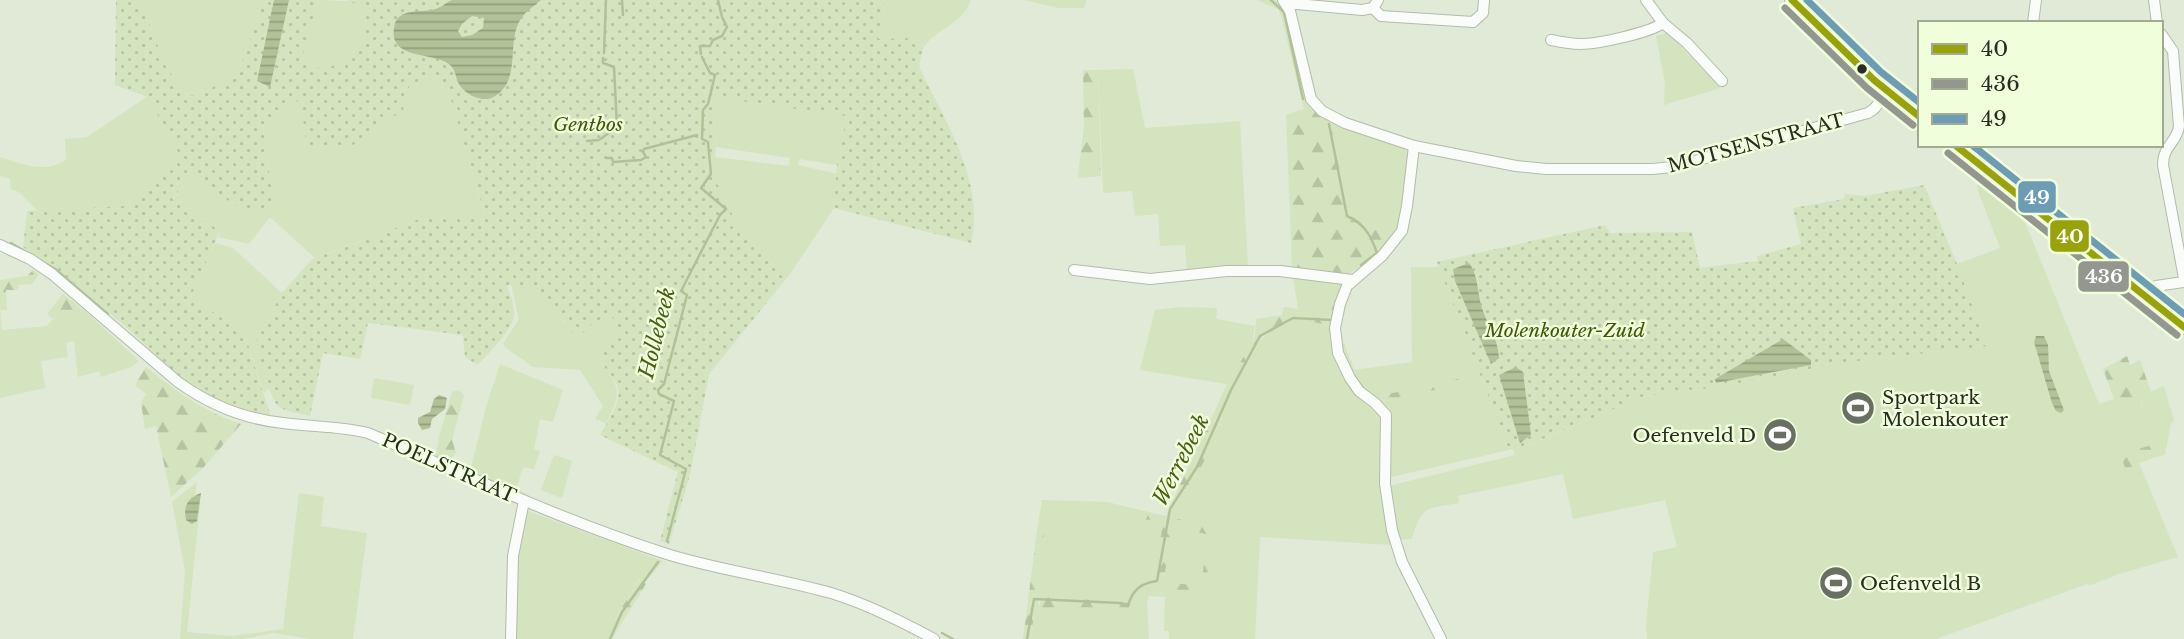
<svg xmlns="http://www.w3.org/2000/svg" width="2184" height="639" font-family="'Libre Baskerville',serif">
<defs>
<pattern id="forest-firs" width="22" height="20" patternUnits="userSpaceOnUse" patternTransform="scale(1.75)"><rect width="22" height="20" fill="#d4e4be"/><path d="M5 1l3.5 6h-7zM16 11l3.5 6h-7z" fill="#b6c4a3"/></pattern>
<pattern id="park-dots" width="8" height="8" patternUnits="userSpaceOnUse" patternTransform="scale(1.75)"><rect width="8" height="8" fill="#d4e4be"/><path d="M2 2h.1M6 6h.1" fill="none" stroke="#b6c4a3" stroke-width="1.8" stroke-linecap="round"/></pattern>
<pattern id="water-rules" width="6" height="5" patternUnits="userSpaceOnUse" patternTransform="scale(1.75)"><rect width="6" height="5" fill="#b1c298"/><path d="M0 2.5h6" fill="none" stroke="#909e7c"/></pattern>
</defs>
<rect width="100%" height="100%" fill="#e1e9d7"/>
<g fill="#d4e4be" fill-rule="evenodd">
<polygon points="140,0 263,0 239,70 198,97 182,92 164,62"/>
<path d="M318,0L365,2C370,46 360,49 326,70L301,62Z"/>
<path d="M885,0H971C962,26 932,29 922,51L914,44L915,38L878,40Z"/>
<polygon points="1024,0 1087,0 1084,8 1059,8"/>
<polygon points="1257,0 1275,0 1285,11 1304,97 1310,107 1304,110 1281,15 1278,9"/>
<polygon points="1667,33 1670,35 1721,88 1664,105 1665,83 1656,36"/>
<polygon points="1133,69 1145,128 1240,121 1248,266 1187,274 1185,245 1160,246 1158,214 1135,216 1132,191 1103,193 1098,70"/>
<polygon points="437,78 452,102 485,217 422,218 315,258 270,217 249,244 218,237 220,232 172,200 193,175 244,212 274,210 263,125 300,99"/>
<path d="M148,96L180,154L126,206L38,211L19,192L11,189L10,179L0,176V157C22,164 44,174 66,160L65,139L87,137Z"/>
<polygon points="713,97 848,116 837,165 799,159 798,165 838,174 834,208 790,274 734,218 707,163 715,157 789,166 790,158 716,147"/>
<path d="M1331,123L1404,148L1407,152C1409,177 1404,217 1392,239L1347,215Z"/>
<path d="M1975,171L2018,205L2099,404L2114,399L2116,411L2142,406L2143,395L2164,386L2174,421L2171,423L2165,455L2156,457L2151,445L2139,463L2178,557L2119,574L2091,585L2087,584L1936,639H1647L1646,625L1653,552L1677,547L1665,500L1573,519L1563,474L1458,496L1459,503C1427,509 1421,505 1412,539L1397,540L1389,486L1515,455L1513,449L1531,444L1645,396L1725,386L1840,363L1987,346L1957,264L2000,248L1979,194Z"/>
<polygon points="215,243 233,248 282,293 255,343 270,387 264,393 245,335 191,296"/>
<polygon points="1411,267 1439,267 1480,374 1379,396 1361,381 1354,370 1412,362"/>
<polygon points="1293,276 1340,284 1342,288 1337,287 1329,318 1282,315 1284,307 1298,309"/>
<path d="M511,284L532,287L556,303L551,312L581,335L593,323L609,315L617,319L616,334L602,363C621,388 621,395 606,423L595,419L603,406L580,370L532,367C523,357 511,355 503,344L519,319Z"/>
<polygon points="0,306 2,330 47,326 53,319 85,311 139,361 131,367 101,377 99,371 78,377 74,341 66,343 68,357 41,361 45,388 0,398"/>
<path d="M1180,307L1217,308L1216,319L1255,326L1252,343L1227,384C1247,357 1264,322 1302,321C1311,321 1322,322 1329,327L1330,341L1354,391L1360,399L1376,407L1382,417L1384,506L1391,545L1260,537L1255,639H1169V631H1164L1165,597L1149,596L1147,604L1149,639H1031L1044,532L1037,531L1042,500L1107,502L1149,512L1145,522L1163,526L1149,587L1211,595L1202,586L1163,583L1173,526L1213,536L1216,529L1166,516L1179,487L1186,491L1222,430L1221,425L1211,419L1227,384L1140,370L1155,310ZM1038,600L1129,603L1128,614L1040,609Z"/>
<polygon points="500,364 563,390 553,422 540,419 534,449 540,451 534,469 523,467 516,489 529,495 528,499 470,472 486,407"/>
<polygon points="374,378 414,385 410,405 371,398"/>
<polygon points="1482,380 1509,450 1391,477 1391,425 1379,402"/>
<polygon points="554,455 572,461 562,498 541,490"/>
<polygon points="197,482 194,504 200,505 187,632 232,636 283,629 299,493 324,497 321,526 367,533 353,639 309,639 274,633 242,639 180,639 185,571 172,502"/>
<polygon points="525,510 663,561 644,583 639,579 619,612 606,639 514,639 514,577"/>
</g>
<g fill="url(#forest-firs)">
<polygon points="1083,70 1098,70 1101,176 1080,178 1078,176 1084,127"/>
<polygon points="1310,107 1331,123 1347,215 1392,239 1381,251 1349,274 1292,267 1286,115"/>
<polygon points="33,270 39,274 32,284 19,285 18,290 6,290 7,310 0,310 0,280 27,276"/>
<path d="M1337,286L1342,288L1337,356L1332,358L1330,331L1327,325C1303,318 1271,321 1256,344C1247,359 1242,374 1231,387L1227,384L1252,343L1255,336L1256,319L1282,315L1329,318Z"/>
<polygon points="63,294 85,311 53,319 47,314"/>
<path d="M1344,343L1355,373L1379,396L1480,374L1482,380L1379,402C1361,389 1345,369 1342,346Z"/>
<polygon points="2127,356 2130,365 2140,360 2151,392 2143,395 2140,413 2132,418 2115,411 2114,399 2103,369"/>
<path d="M146,367C176,391 204,412 241,424L203,468L171,497L156,426L145,429L141,403L146,394L135,385Z"/>
<polygon points="459,390 464,395 452,440 456,453 449,460 436,456 439,437 452,392"/>
<polygon points="1211,419 1221,426 1222,430 1187,491 1179,487"/>
<polygon points="2152,445 2156,457 2139,463 2126,470 2120,454"/>
<polygon points="1149,512 1216,528 1213,536 1174,526 1163,582 1201,586 1204,563 1214,565 1211,596 1149,588 1163,526 1145,522"/>
<polygon points="1037,531 1044,532 1031,639 1023,639"/>
<polygon points="640,579 646,584 612,639 606,639 619,612"/>
<polygon points="1041,596 1129,603 1128,615 1039,609"/>
</g>
<g fill="url(#park-dots)">
<path d="M116,0H140L164,62L182,92L198,97L239,70L263,0H318L301,62L326,70C360,49 370,46 365,3H349L348,0H885L878,39L915,38V44L922,51L919,67C944,120 986,182 971,243L834,208L837,165L847,116L713,97L716,147L715,157L707,163L734,218L790,274L709,374L690,475L669,544L660,541L678,472L600,435C607,422 621,404 618,388C616,376 599,368 602,354C605,340 616,343 617,320L609,316L593,323L581,335L573,334L565,322L551,312L555,303L532,287L507,285C510,294 514,304 514,313C515,328 488,353 478,365L465,357L463,335L368,323L360,359L323,353L310,416C300,413 286,412 278,406C271,401 259,354 255,343L282,293L311,260L422,218L485,216L452,102L437,78L410,83L403,110L350,147H307L300,99L263,125L274,210L244,212L193,175L172,199L220,231L191,296L245,335L271,417L234,410L188,385L125,326L69,279L23,247L27,211L126,206L179,154L148,97L115,85Z"/>
<polygon points="1924,185 1957,264 1987,346 1840,363 1725,386 1645,396 1530,444 1509,450 1437,262 1605,225 1610,233 1692,232 1700,268 1758,261 1757,256 1801,244 1793,208 1844,199 1845,194 1864,196"/>
</g>
<g fill="url(#water-rules)" fill-rule="evenodd">
<polygon points="274,0 289,0 270,87 257,81"/>
<path d="M452,0H541C533,7 524,12 519,22C507,45 521,80 495,96C484,104 465,95 459,84C455,77 456,70 450,65C435,51 389,61 394,28C397,5 423,15 438,8C443,6 447,2 452,0ZM472,16L484,18L483,28L472,35L462,37L458,31L462,24Z"/>
<path d="M1469,263C1479,276 1477,295 1483,311C1489,328 1498,339 1499,358L1491,364L1455,281L1453,269Z"/>
<polygon points="2036,336 2044,336 2048,345 2049,371 2064,410 2061,413 2056,411 2052,403 2034,342"/>
<polygon points="1783,339 1811,360 1811,365 1716,383 1715,379"/>
<polygon points="1516,367 1523,372 1531,435 1520,443 1499,375"/>
<polygon points="439,395 447,398 445,409 432,419 430,428 422,430 418,423 418,418 430,412 434,399"/>
<path d="M201,493L197,521L192,524L186,520C183,505 188,498 201,493Z"/>
</g>
<g fill="none" stroke-linecap="round" stroke-linejoin="round">
<g stroke="#b1c298" stroke-width="2.5">
<polyline points="622,0 623,15"/>
<polyline points="1271,0 1284,12 1303,99"/>
<polyline points="604,53 606,0"/>
<polyline points="701,54 700,46 710,46 713,40 722,36 727,27 722,17 718,0"/>
<path d="M1329,124L1347,216C1365,224 1371,236 1377,253L1361,265"/>
<polyline points="587,141 599,140 617,127 614,67 603,63 603,58"/>
<polyline points="606,158 612,158 613,162 641,160 646,157 643,152 644,149 697,135"/>
<polyline points="11,243 55,269 108,314"/>
<polyline points="667,541 686,469 660,455 674,401 659,394 658,390 664,384 687,295 681,291 720,215 726,209 701,188 711,174 708,142 702,139 703,110 708,104 715,75 710,73 702,57"/>
<polyline points="942,633 953,639"/>
<polyline points="610,639 622,612 658,562"/>
<path d="M1027,639L1034,599L1120,603L1128,606C1132,590 1141,583 1157,581L1170,509L1197,467L1231,390L1260,336L1293,318L1332,320"/>
</g>
<g stroke="#b4bbac" stroke-width="12">
<g id="minor">
<polyline points="1283,0 1290,11 1311,99 1322,111 1345,123 1414,146 1516,166 1546,169 1652,169 1673,167 1868,113 1874,109 1888,91"/>
<polyline points="1646,0 1663,23 1687,43 1722,81"/>
<polyline points="2154,0 2157,23"/>
<polyline points="1286,3 1362,10 1373,8 1378,0"/>
<polyline points="1373,8 1381,16 1473,22 1483,13 1484,0"/>
<polyline points="2033,23 2036,0"/>
<path d="M2161,34L2173,51L2179,126C2177,143 2163,145 2163,165L2184,278"/>
<path d="M1551,40C1561,42 1571,44 1580,44C1598,44 1649,33 1663,23"/>
<polyline points="1414,146 1407,206 1402,231 1382,256 1347,286 1340,304 1335,328 1338,353 1350,378 1359,391 1375,403 1386,415 1385,484 1392,530 1402,562 1441,639"/>
<path d="M0,245L30,259L52,274L178,382C210,405 243,419 283,423C312,427 340,426 368,433C468,476 566,522 670,555C723,571 778,578 831,593C867,604 901,621 934,639"/>
<polyline points="1074,270 1150,279 1227,271 1280,271 1352,280"/>
<polyline points="2146,297 2156,286 2184,282"/>
<polyline points="511,639 513,556 524,501"/>
</g>
</g>
<g stroke="#b4bbac" stroke-width="16">
<g id="major">
<polyline points="1792,0 1874,80 1920,117"/>
<polyline points="1955,145 2184,327"/>
</g>
</g>
<use href="#minor" stroke="#fafcf9" stroke-width="10"/>
<use href="#major" stroke="#fafcf9" stroke-width="14"/>
<g stroke="#f0fedc" stroke-width="12">
<g id="bus-1">
<polyline points="1792,0 1874,80 1920,117"/>
<polyline points="1955,145 2184,327"/>
</g>
</g>
<g stroke="#f0fedc" stroke-width="12">
<g id="bus-2">
<polyline points="1785,8 1867,88 1913,125"/>
<polyline points="1948,153 2177,335"/>
</g>
</g>
<g stroke="#f0fedc" stroke-width="12">
<g id="bus-3">
<polyline points="1807,0 1881,72 1920,103"/>
<polyline points="1972,145 2184,314"/>
</g>
</g>
<use href="#bus-1" stroke="#98a20a" stroke-width="7"/>
<use href="#bus-2" stroke="#949690" stroke-width="7"/>
<use href="#bus-3" stroke="#6c9db5" stroke-width="7"/>
</g>
<defs>
<g id="stadium-disc" transform="scale(1.75)"><circle r="9.5" fill="#696f61" stroke="#f0fedc"/><path d="M0-5a6.5 5 0 1 0 0 10a6.5 5 0 1 0 0-10ZM-3.5-1.8h7v3.6h-7Z" fill="#fff"/></g>
</defs>
<g fill-rule="evenodd">
<use href="#stadium-disc" x="1858" y="408"/>
<use href="#stadium-disc" x="1780" y="435"/>
<use href="#stadium-disc" x="1836" y="583"/>
</g>
<circle fill="#292e22" stroke="#f0fedc" stroke-width="2.5" cx="1862" cy="69" r="6"/>
<g text-anchor="middle" dominant-baseline="central" stroke-width="5" stroke-linejoin="round" paint-order="stroke">
<g font-size="19" font-style="italic" fill="#415906" stroke="#f0fedc">
<text x="588" y="124">Gentbos</text>
<text x="1565" y="330">Molenkouter-Zuid</text>
</g>
<g font-size="19" fill="#292e22" stroke="#f0fedc">
<text transform="translate(1756 143) rotate(-15)">MOTSENSTRAAT</text>
<text transform="translate(449 468) rotate(24)">POELSTRAAT</text>
</g>
<g font-size="19" fill="#292e22" stroke="#f0fedc" text-anchor="start">
<text x="1882" y="397">Sportpark<tspan x="1882" dy="22">Molenkouter</tspan></text>
<text x="1756" y="435" text-anchor="end">Oefenveld D</text>
<text x="1860" y="583">Oefenveld B</text>
</g>
<g font-size="21" font-style="italic" fill="#476012" stroke="#f0fedc">
<text transform="translate(657 333) rotate(-76)">Hollebeek</text>
<text transform="translate(1181 460) rotate(-63)">Werrebeek</text>
</g>
</g>
<g stroke="#f0fedc" stroke-width="2.5">
<rect x="2017" y="180" width="40" height="34" rx="7" fill="#6c9db5"/>
<rect x="2049" y="219" width="41" height="34" rx="7" fill="#98a20a"/>
<rect x="2077" y="260" width="53" height="33" rx="7" fill="#949690"/>
</g>
<g font-size="19" text-anchor="middle" font-weight="bold" fill="#fff">
<text x="2037" y="204">49</text>
<text x="2070" y="243">40</text>
<text x="2104" y="283">436</text>
</g>
<rect x="1918" y="21" width="245" height="126" fill="#f0fedc" stroke="#a0ab92" stroke-width="2"/>
<rect x="1932" y="44" width="35" height="10" fill="#98a20a" stroke="#a0ab92" stroke-width="2"/>
<text x="1981" y="56" font-size="21" fill="#292e22">40</text>
<rect x="1932" y="79" width="35" height="10" fill="#949690" stroke="#a0ab92" stroke-width="2"/>
<text x="1981" y="91" font-size="21" fill="#292e22">436</text>
<rect x="1932" y="114" width="35" height="10" fill="#6c9db5" stroke="#a0ab92" stroke-width="2"/>
<text x="1981" y="126" font-size="21" fill="#292e22">49</text>
</svg>
